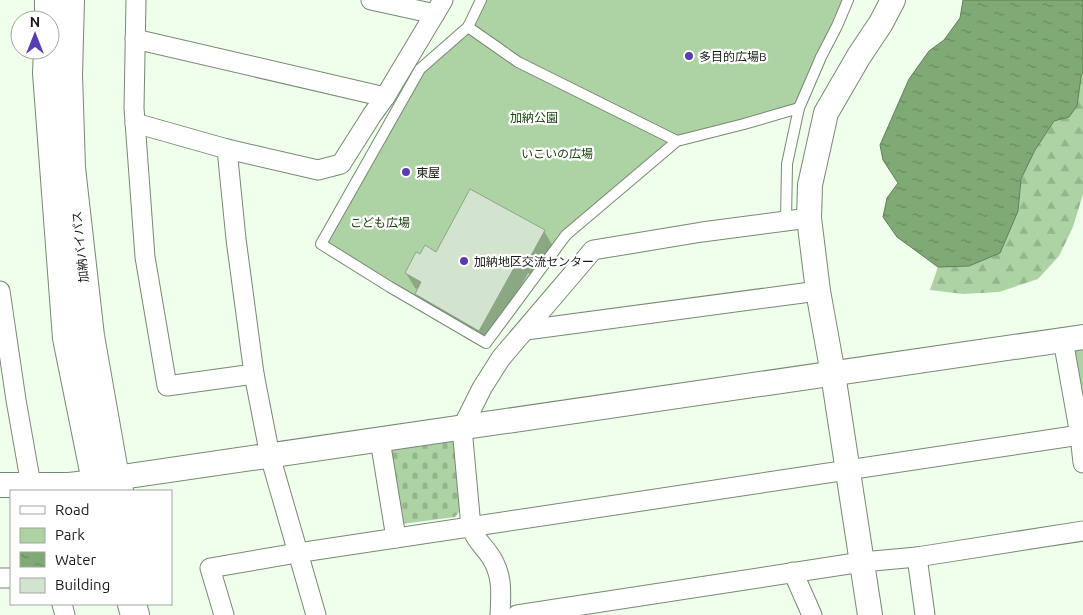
<svg xmlns="http://www.w3.org/2000/svg" width="1083" height="615" font-family="Ubuntu,'Noto Sans JP',sans-serif">
<defs>
<pattern id="forest-firs" width="22" height="20" patternUnits="userSpaceOnUse" patternTransform="scale(1.25)"><rect width="22" height="20" fill="#add2a3"/><path d="M5 1l3.5 6h-7zM16 11l3.5 6h-7z" fill="#94b48b"/></pattern>
<pattern id="cemetery-stones" width="16" height="16" patternUnits="userSpaceOnUse" patternTransform="scale(1.25)"><rect width="16" height="16" fill="#add2a3"/><path d="M2 7V4a2 2 0 0 1 4 0v3zM10 15v-3a2 2 0 0 1 4 0v3z" fill="#94b48b"/></pattern>
<pattern id="water-ripples" width="26" height="14" patternUnits="userSpaceOnUse" patternTransform="scale(1.25)"><rect width="26" height="14" fill="#80aa75"/><path d="M2 4q2-2 4 0t4 0M15 11q2-2 4 0t4 0" fill="none" stroke="#688a5f"/></pattern>
</defs>
<rect width="100%" height="100%" fill="#f0feec"/>
<g fill="#add2a3">
<polygon points="481,0 848,0 799,108 677,141 566,235 486,343 321,244 420,69 468,27"/>
<polygon points="1079,345 1083,345 1083,398 1081,398 1075,352"/>
</g>
<polygon fill="url(#forest-firs)" points="1083,71 1083,194 1073,227 1059,256 1038,279 999,292 963,294 930,290 938,267 969,266 1018,211 1021,179 1035,150 1054,121 1069,117 1077,106 1081,77"/>
<polygon fill="url(#cemetery-stones)" points="449,438 456,445 460,511 455,517 401,524 390,448"/>
<polygon fill="url(#water-ripples)" stroke="#607f58" points="963,0 1083,0 1083,71 1081,77 1077,106 1069,117 1054,121 1035,150 1021,179 1018,211 1000,253 969,266 938,267 897,237 883,217 887,198 898,183 883,160 880,145 909,79 929,51 944,40 960,18"/>
<polygon fill="#0003" points="544,231 553,246 535,278 528,273 488,345 425,309 417,294 419,290 415,288 406,273 421,256"/>
<polygon fill="#d2e4ce" stroke="#92a28d" points="470,189 545,230 527,263 519,259 479,331 415,294 421,282 405,273 416,252 420,254 425,245 436,252"/>
<g fill="none" stroke-linecap="round" stroke-linejoin="round">
<g stroke="#788873" stroke-width="12">
<g id="service">
<polyline points="481,0 468,27 420,69 321,244 390,287 486,343 566,235 677,141 744,124 799,108"/>
<polyline points="468,27 518,62 677,141"/>
<polyline points="786,221 787,164 799,108 821,57 837,26 848,0"/>
</g>
</g>
<g stroke="#788873" stroke-width="21">
<g id="minor">
<polyline points="136,0 134,108 145,257 167,386 254,374"/>
<polyline points="371,0 435,14"/>
<polyline points="135,39 385,97"/>
<polyline points="135,123 227,149 318,170 341,164 372,115 385,97 443,0"/>
<polyline points="227,149 236,239 254,374 270,456 316,615"/>
<polyline points="0,291 16,400 31,485"/>
<polyline points="526,330 818,291"/>
<polyline points="1063,340 1080,435 1083,463"/>
<polyline points="380,440 396,538"/>
<polyline points="917,557 925,615"/>
<polyline points="793,572 812,615"/>
<polyline points="0,578 11,578"/>
<polyline points="62,604 65,615"/>
<polyline points="224,615 210,568 297,553 1080,435"/>
<path d="M500,615C501,593 503,576 491,557C483,545 476,541 471,527L462,428L482,388L501,358L593,250L702,232L809,218"/>
<polyline points="517,615 862,562 917,557 1083,531"/>
</g>
</g>
<g stroke="#788873" stroke-width="26">
<g id="tertiary">
<polyline points="0,485 69,485 96,482 115,478 1083,337"/>
<polyline points="870,615 833,374 818,291 809,218 810,185 826,113 859,56 881,23 893,0"/>
</g>
</g>
<g stroke="#788873" stroke-width="30">
<g id="trunk">
<polyline points="70,0 68,75 71,168 90,336 115,478 119,491"/>
<polyline points="49,20 49,0"/>
<polyline points="48,50 47,73 67,338 98,491"/>
<polyline points="132,604 135,615"/>
</g>
</g>
<use href="#service" stroke="#fff" stroke-width="10"/>
<use href="#minor" stroke="#fff" stroke-width="19"/>
<use href="#tertiary" stroke="#fff" stroke-width="24"/>
<use href="#trunk" stroke="#fff" stroke-width="28"/>
</g>
<g fill="#593bb3" stroke="#fff" stroke-width="2">
<circle cx="689" cy="56" r="5"/>
<circle cx="406" cy="172" r="5"/>
<circle cx="464" cy="261" r="5"/>
</g>
<g text-anchor="middle" dominant-baseline="central" stroke-width="4.5" stroke-linejoin="round" paint-order="stroke">
<g font-size="12" fill="#161c14" stroke="#fff" text-anchor="start">
<text x="699" y="56">多目的広場B</text>
<text x="416" y="172">東屋</text>
<text x="474" y="261">加納地区交流センター</text>
</g>
<g font-size="12" fill="#1a430c" stroke="#fff">
<text x="534" y="117">加納公園</text>
<text x="557" y="153">いこいの広場</text>
<text x="380" y="222">こども広場</text>
</g>
<g font-size="12" fill="#161c14" stroke="#fff">
<text transform="translate(80 247) rotate(-96)">加納バイパス</text>
</g>
</g>
<rect x="10" y="490" width="162" height="115" fill="#ffffff" stroke="#a2a4a1"/>
<rect x="20" y="506" width="25" height="8" fill="#ffffff" stroke="#a2a4a1"/>
<text x="55" y="515" font-size="15" fill="#161c14">Road</text>
<rect x="20" y="528" width="25" height="15" fill="#add2a3" stroke="#a2a4a1"/>
<text x="55" y="540" font-size="15" fill="#161c14">Park</text>
<rect x="20" y="552" width="25" height="15" fill="url(#water-ripples)" stroke="#a2a4a1"/>
<text x="55" y="565" font-size="15" fill="#161c14">Water</text>
<rect x="20" y="578" width="25" height="15" fill="#d2e4ce" stroke="#a2a4a1"/>
<text x="55" y="590" font-size="15" fill="#161c14">Building</text>
<g transform="translate(35 35)"><circle r="24" fill="#ffffff" stroke="#a2a4a1"/>
<path d="M0-4L9 19L0 12L-9 19Z" fill="#593bb3"/>
<text y="-8" font-size="14" font-weight="bold" text-anchor="middle" fill="#161c14">N</text>
</g>
</svg>
